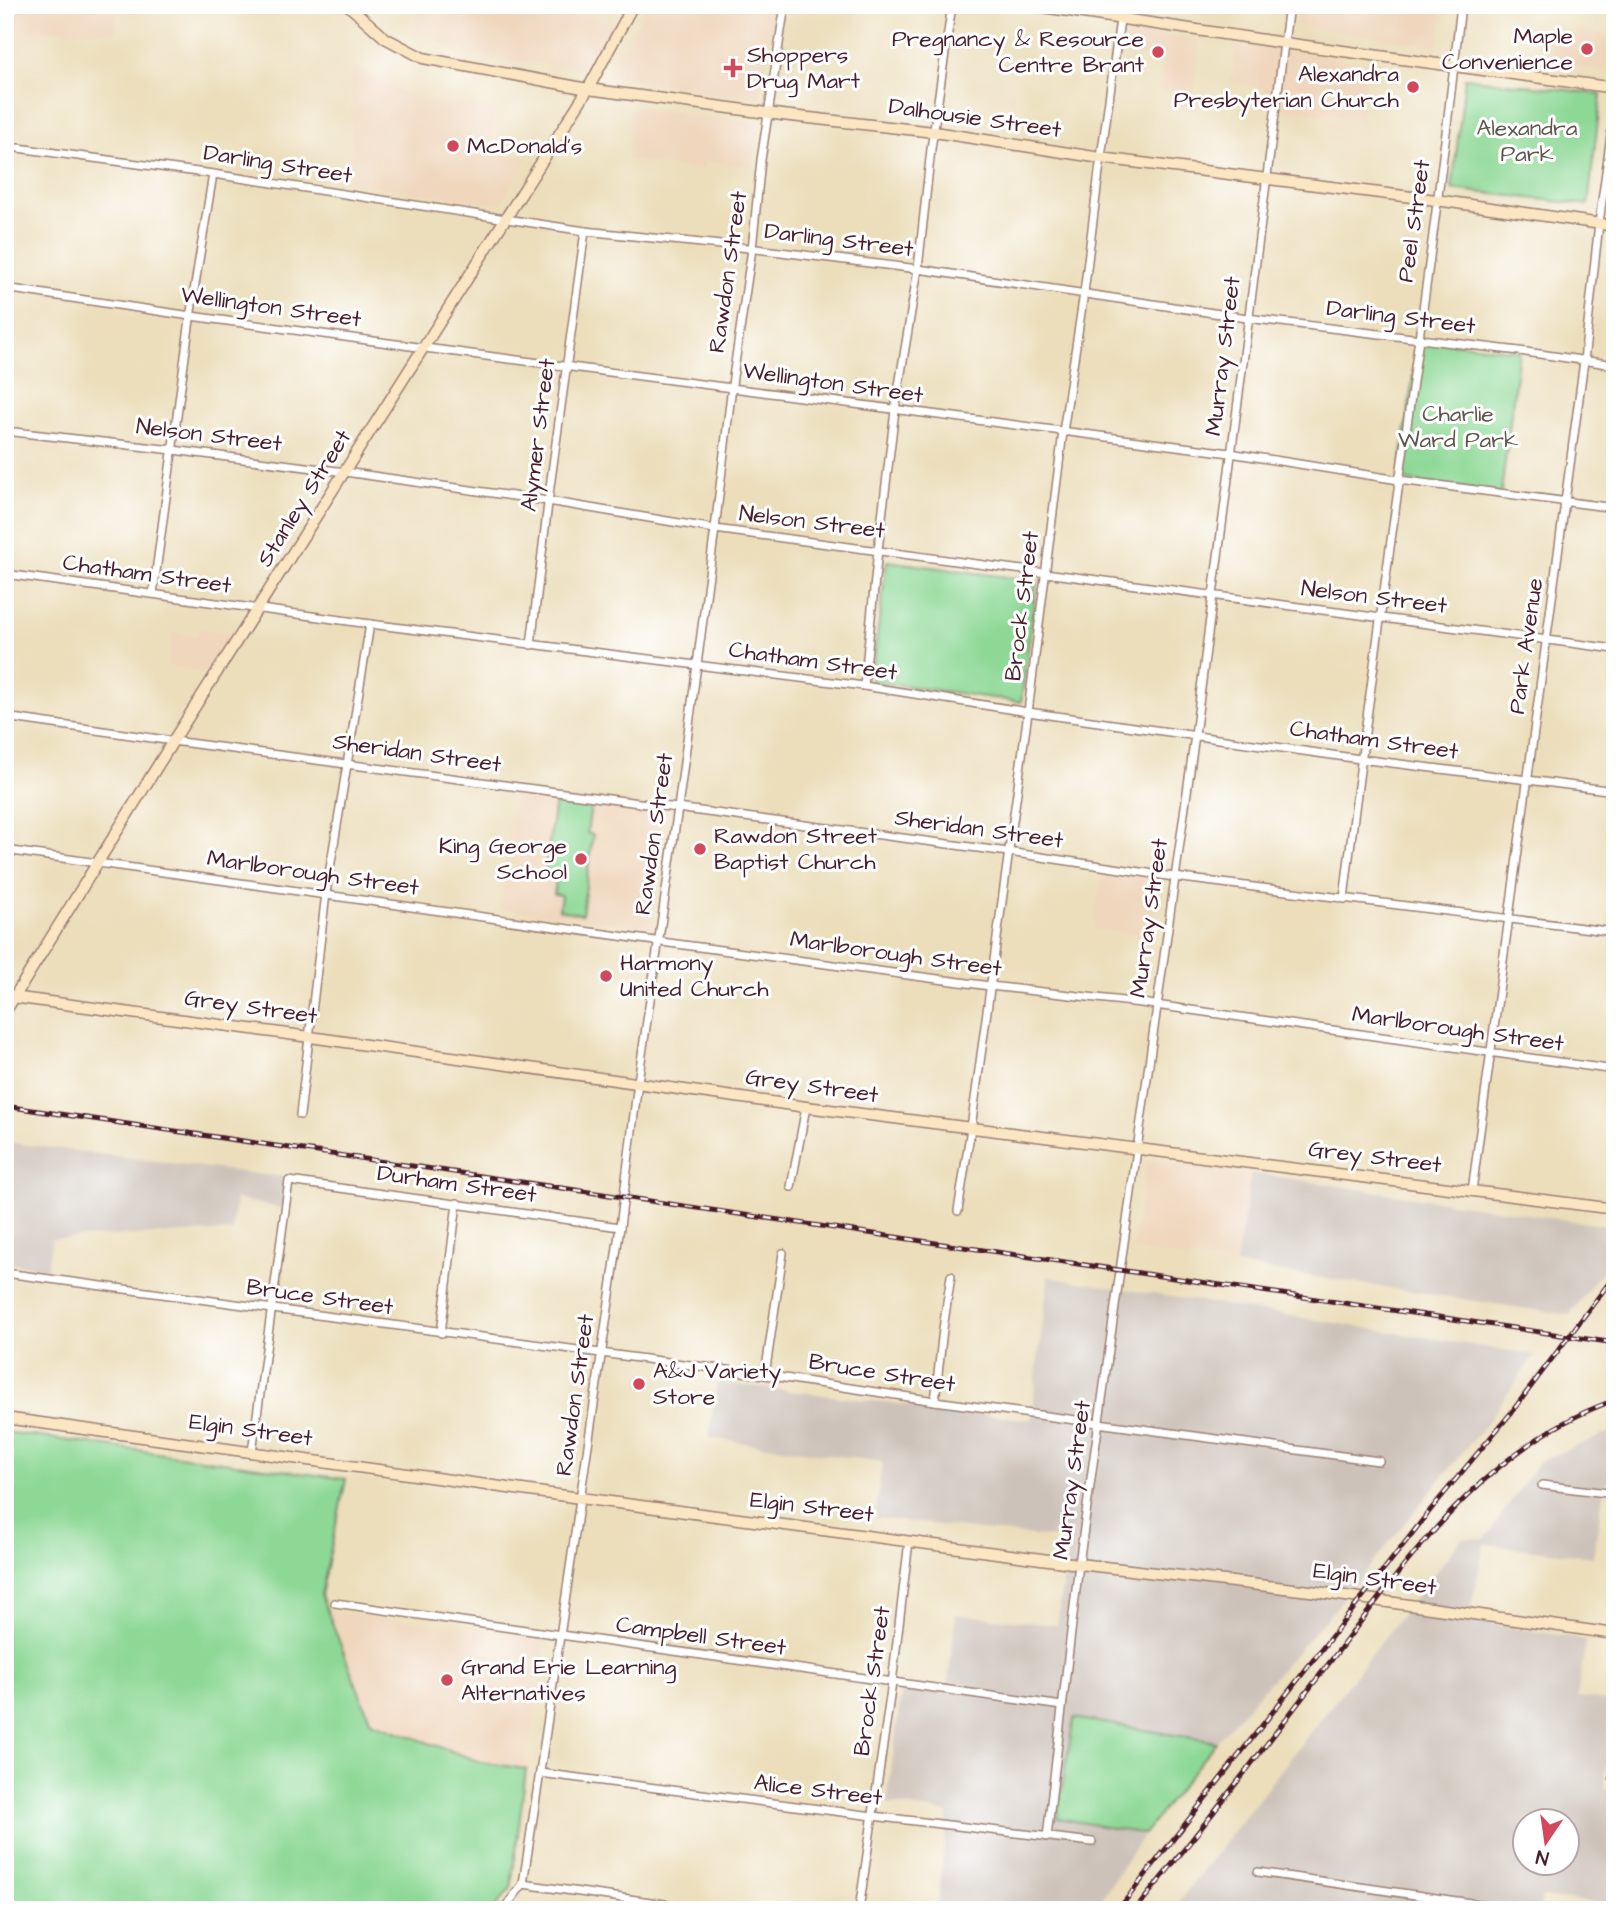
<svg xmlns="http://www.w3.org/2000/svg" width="1620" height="1915" font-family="'Architects Daughter',sans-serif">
<rect width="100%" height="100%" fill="#fff"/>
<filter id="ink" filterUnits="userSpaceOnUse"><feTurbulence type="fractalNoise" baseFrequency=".0143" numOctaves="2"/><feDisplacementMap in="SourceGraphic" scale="14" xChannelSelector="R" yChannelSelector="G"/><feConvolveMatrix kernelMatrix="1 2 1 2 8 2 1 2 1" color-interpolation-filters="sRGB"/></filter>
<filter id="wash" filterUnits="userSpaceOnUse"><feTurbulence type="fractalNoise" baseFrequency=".00686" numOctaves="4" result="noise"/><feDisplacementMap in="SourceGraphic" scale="28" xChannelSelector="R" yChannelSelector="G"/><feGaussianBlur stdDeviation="1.57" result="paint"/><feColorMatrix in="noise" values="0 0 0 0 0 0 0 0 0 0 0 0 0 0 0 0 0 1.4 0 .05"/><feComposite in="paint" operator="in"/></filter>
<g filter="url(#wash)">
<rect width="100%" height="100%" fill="#ecdebb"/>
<g fill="#efd6bc">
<polygon points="5,5 118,5 116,32 5,30"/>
<polygon points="417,5 575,5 575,17 617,20 581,69 482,57 415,34"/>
<polygon points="647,5 776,5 761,100 608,76"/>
<polygon points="1299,5 1444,5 1438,46 1296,25"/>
<polygon points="1576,30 1612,36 1607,71 1550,63 1554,38 1574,40"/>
<polygon points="1128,31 1200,40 1194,94 1159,91 1163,60 1125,54"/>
<polygon points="1235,45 1368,62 1360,119 1264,106 1265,88 1231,83"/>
<polygon points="353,65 418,100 495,107 491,154 528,157 500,204 349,182"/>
<polygon points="631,107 757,123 752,167 704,161 703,171 628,160"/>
<polygon points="199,629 233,635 210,673 168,666 173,633 198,637"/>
<polygon points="514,790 664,810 649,928 499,908"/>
<polygon points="1101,872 1159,879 1152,936 1094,929"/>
<polygon points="1146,1160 1251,1173 1236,1265 1133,1250"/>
<polygon points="328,1611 546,1638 526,1769 481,1762 371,1722"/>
</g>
<g fill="#cdc2b9" fill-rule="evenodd">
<polygon points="5,1142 289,1178 285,1209 236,1199 232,1231 52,1239 47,1269 5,1262"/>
<polygon points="1251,1173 1615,1227 1615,1254 1569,1315 1236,1265"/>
<polygon points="1048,1277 1535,1355 1488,1421 1340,1603 1216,1742 1074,1718 1057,1818 1144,1834 1094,1910 937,1910 948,1813 887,1803 902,1686 947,1692 956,1614 1057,1625 1069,1540 875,1518 882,1462 709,1438 717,1382 1031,1420"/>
<path d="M1615,1430V1484L1605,1483L1593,1557L1484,1544L1469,1619L1586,1640L1577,1697L1615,1702L1604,1789L1615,1790V1861L1607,1904L1542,1897L1539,1910H1172L1462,1538L1485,1539L1538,1462ZM1526,1820H1568V1862H1526Z"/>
</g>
<g fill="#8dd895" stroke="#6c7c60" stroke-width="2">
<polygon points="1465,78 1601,94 1588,205 1452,189"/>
<polygon points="1418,339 1519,351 1501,493 1399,480"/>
<polygon points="887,561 1037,581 1021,702 871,681"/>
<polygon points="555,801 591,806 587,833 593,835 582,914 559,910 561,895 554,894 557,874 545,871"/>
<polygon points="5,1432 346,1479 321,1595 371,1722 481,1762 526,1769 511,1888 493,1910 5,1910"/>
<polygon points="1074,1718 1216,1742 1144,1834 1057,1818"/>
</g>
</g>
<g filter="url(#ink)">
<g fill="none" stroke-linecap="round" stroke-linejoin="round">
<g stroke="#9b7e73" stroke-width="10">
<g id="street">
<polyline points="18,148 213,174 585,231 740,247 918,269 1247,318 1519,351 1615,365"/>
<polyline points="5,288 191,316 425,348 1230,453 1399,480 1615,508"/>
<polyline points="5,431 173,450 345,472 548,501 715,529 1615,649"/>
<polyline points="5,574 370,624 864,686 1028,712 1360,759 1615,791"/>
<polyline points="153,594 193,297 213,174"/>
<polyline points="531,645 550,487 585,231"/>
<polyline points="864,686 878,550 895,410 918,269 931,149 952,5"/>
<polyline points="5,717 173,741 1008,852 1174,877 1615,932"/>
<polyline points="5,850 669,943 990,986 1141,1003 1615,1070"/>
<path d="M1344,899C1379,601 1428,304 1461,5"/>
<polyline points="300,1115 326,893 370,624"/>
<polyline points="791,1187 806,1107"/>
<polyline points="1472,1191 1584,361 1599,223 1615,106"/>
<polyline points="958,1211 971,1128 1028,712 1063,432 1084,293 1099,172 1122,5"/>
<polyline points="5,1273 765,1375 935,1401 1379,1461"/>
<polyline points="441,1333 457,1203"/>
<polyline points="765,1375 783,1253"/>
<polyline points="935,1401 943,1329 951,1276"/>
<polyline points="252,1452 289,1181 620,1227"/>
<polyline points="1542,1485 1615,1494"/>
<polyline points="335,1603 1062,1706"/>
<polyline points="540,1773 873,1816 1092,1842"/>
<polyline points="1613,1777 1615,1778"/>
<polyline points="1047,1837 1079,1564 1195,735 1289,5"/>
<polyline points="1258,1872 1518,1910"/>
<polyline points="523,1884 707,1910"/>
<polyline points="503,1910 523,1884 543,1752 620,1227 638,1082 678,808 715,529 733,377 752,249 761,160 785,5"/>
<polyline points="859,1910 892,1683 909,1541"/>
</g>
</g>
<g stroke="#9b7e73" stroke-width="13">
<g id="secondary">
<polyline points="348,5 385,38 423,58 588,89 782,115 934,132 1101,158 1436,200 1615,226"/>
<polyline points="1029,5 1284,43 1615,88"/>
<polyline points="5,996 310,1037 806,1107 1615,1209"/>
<polyline points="5,1012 173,741 588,89 633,5"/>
<polyline points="5,1418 580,1498 1079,1564 1310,1591 1615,1634"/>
</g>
</g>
<use href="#street" stroke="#fff" stroke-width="7"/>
<use href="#secondary" stroke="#fbe6c3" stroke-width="10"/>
<g stroke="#4a1f2b" stroke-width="5">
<g id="rail">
<polyline points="5,1106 1615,1343"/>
<polyline points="1118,1910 1432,1508 1511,1413 1615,1275"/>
<path d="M1135,1910C1200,1832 1261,1751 1323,1671C1404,1566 1483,1446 1615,1400"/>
</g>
</g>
<use href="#rail" stroke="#fff" stroke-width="2.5" stroke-dasharray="8" stroke-linecap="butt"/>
</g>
</g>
<g fill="#d1495b" stroke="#fff" stroke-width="2.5">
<circle cx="1587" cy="49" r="7"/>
<circle cx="1158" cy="52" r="7"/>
<path d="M729.5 57.5h7v7h7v7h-7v7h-7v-7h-7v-7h7z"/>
<circle cx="1413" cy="87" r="7"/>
<circle cx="453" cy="146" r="7"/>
<circle cx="700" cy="849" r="7"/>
<circle cx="581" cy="859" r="7"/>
<circle cx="606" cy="976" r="7"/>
<circle cx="639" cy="1384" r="7"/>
<circle cx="447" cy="1680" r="7"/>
</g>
<g text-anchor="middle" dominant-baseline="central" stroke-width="6" stroke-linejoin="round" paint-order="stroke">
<g font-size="23" fill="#4a1f2b" stroke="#fff" text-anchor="start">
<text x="1573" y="36" text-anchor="end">Maple<tspan x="1573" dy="26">Convenience</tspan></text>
<text x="1144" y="39" text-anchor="end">Pregnancy &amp; Resource<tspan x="1144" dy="26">Centre Brant</tspan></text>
<text x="747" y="55">Shoppers<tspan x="747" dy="26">Drug Mart</tspan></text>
<text x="1399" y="74" text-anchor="end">Alexandra<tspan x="1399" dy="26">Presbyterian Church</tspan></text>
<text x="467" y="146">McDonald's</text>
<text x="714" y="836">Rawdon Street<tspan x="714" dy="26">Baptist Church</tspan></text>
<text x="567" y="846" text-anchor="end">King George<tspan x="567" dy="26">School</tspan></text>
<text x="620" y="963">Harmony<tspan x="620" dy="26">United Church</tspan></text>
<text x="653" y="1371">A&amp;J Variety<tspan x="653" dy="26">Store</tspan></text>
<text x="461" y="1667">Grand Erie Learning<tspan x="461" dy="26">Alternatives</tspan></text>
</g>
<g font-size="23" fill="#4a1f2b" stroke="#fff">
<text transform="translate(975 118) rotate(8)">Dalhousie Street</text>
<text transform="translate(278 164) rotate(9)">Darling Street</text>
<text transform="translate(1414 221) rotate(-82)">Peel Street</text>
<text transform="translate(839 240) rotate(7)">Darling Street</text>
<text transform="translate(728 272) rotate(-82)">Rawdon Street</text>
<text transform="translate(271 307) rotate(8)">Wellington Street</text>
<text transform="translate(1401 317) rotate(7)">Darling Street</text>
<text transform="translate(1223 356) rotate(-83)">Murray Street</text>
<text transform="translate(833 383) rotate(8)">Wellington Street</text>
<text transform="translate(209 435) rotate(7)">Nelson Street</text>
<text transform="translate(538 435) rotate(-83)">Alymer Street</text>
<text transform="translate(304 498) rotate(-58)">Stanley Street</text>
<text transform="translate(812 522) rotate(7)">Nelson Street</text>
<text transform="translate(147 574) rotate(8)">Chatham Street</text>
<text transform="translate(1374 597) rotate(7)">Nelson Street</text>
<text transform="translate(1022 606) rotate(-83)">Brock Street</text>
<text transform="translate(1526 646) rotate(-82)">Park Avenue</text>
<text transform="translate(813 661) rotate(8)">Chatham Street</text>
<text transform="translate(1374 740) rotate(8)">Chatham Street</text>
<text transform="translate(417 753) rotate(8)">Sheridan Street</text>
<text transform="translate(979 829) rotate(8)">Sheridan Street</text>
<text transform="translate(654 834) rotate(-82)">Rawdon Street</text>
<text transform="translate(313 873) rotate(8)">Marlborough Street</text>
<text transform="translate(1149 918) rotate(-82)">Murray Street</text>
<text transform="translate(896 954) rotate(8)">Marlborough Street</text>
<text transform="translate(251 1007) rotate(8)">Grey Street</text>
<text transform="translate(1458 1029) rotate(8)">Marlborough Street</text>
<text transform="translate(812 1086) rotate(8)">Grey Street</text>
<text transform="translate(1375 1157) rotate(7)">Grey Street</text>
<text transform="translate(457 1184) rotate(8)">Durham Street</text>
<text transform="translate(320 1297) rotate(8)">Bruce Street</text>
<text transform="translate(882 1373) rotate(9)">Bruce Street</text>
<text transform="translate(575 1395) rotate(-82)">Rawdon Street</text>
<text transform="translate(251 1430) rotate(8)">Elgin Street</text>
<text transform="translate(1072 1480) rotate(-82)">Murray Street</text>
<text transform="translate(812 1507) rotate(7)">Elgin Street</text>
<text transform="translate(1375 1579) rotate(8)">Elgin Street</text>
<text transform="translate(701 1636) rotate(8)">Campbell Street</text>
<text transform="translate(872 1681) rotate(-82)">Brock Street</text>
<text transform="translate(818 1790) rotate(7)">Alice Street</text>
</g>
<g font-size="23" fill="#5e564b" stroke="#fff">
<text x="1527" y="128">Alexandra<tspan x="1527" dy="26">Park</tspan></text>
<text x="1458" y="414">Charlie<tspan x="1458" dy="26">Ward Park</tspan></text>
</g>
</g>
<rect width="1620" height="1915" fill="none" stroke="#fff" stroke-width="28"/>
<g transform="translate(1546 1842) rotate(193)"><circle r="33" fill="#ffffff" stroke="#b7a5aa" stroke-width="2"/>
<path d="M0-5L12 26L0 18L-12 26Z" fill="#d1495b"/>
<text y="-10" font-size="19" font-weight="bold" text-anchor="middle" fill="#4a1f2b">N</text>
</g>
</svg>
